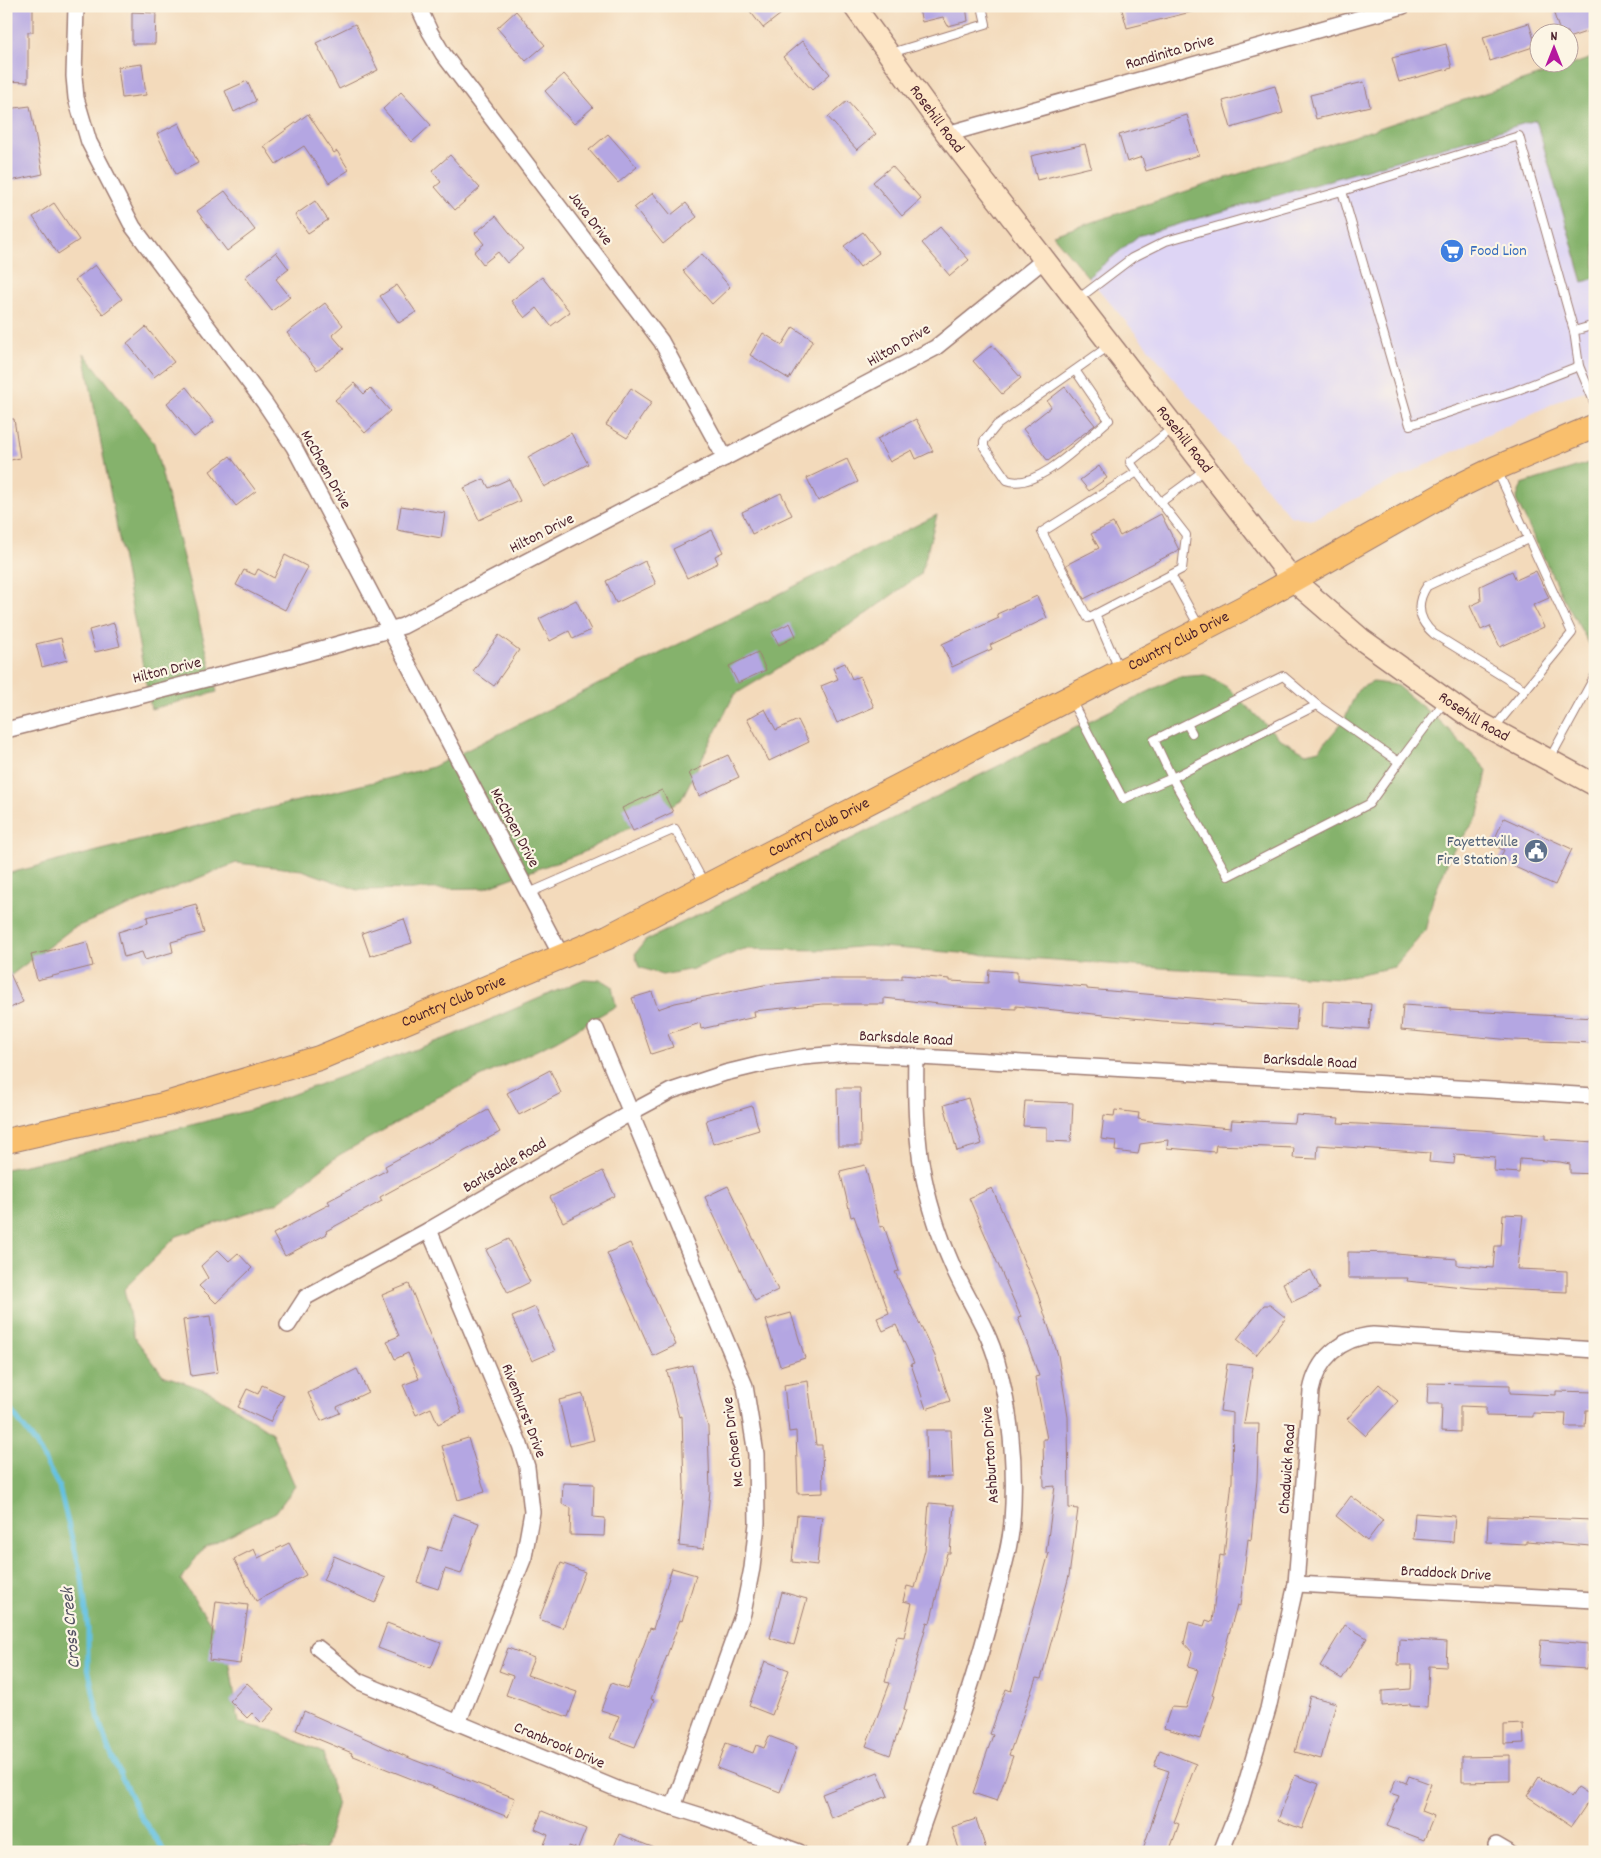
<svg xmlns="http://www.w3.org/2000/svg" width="1601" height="1858" font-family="Dekko,sans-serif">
<rect width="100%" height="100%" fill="#fcf5e5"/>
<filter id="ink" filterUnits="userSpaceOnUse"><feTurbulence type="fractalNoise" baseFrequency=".02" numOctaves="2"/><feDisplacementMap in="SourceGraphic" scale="10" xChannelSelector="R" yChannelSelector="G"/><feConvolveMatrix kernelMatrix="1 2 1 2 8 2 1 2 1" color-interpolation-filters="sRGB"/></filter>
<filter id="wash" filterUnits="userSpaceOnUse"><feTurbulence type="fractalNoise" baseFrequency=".0096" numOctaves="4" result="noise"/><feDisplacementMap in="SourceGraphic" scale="20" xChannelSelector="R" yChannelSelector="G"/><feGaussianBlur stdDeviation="1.12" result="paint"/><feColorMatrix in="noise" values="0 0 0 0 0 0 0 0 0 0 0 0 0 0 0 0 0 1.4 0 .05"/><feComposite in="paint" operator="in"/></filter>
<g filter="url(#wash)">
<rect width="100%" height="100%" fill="#f3dabb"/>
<polygon fill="#ded5f5" points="1536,120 1582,281 1595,278 1595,388 1571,395 1313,519 1290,516 1088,277 1138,236"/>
<g fill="#85b26c" stroke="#68684c">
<polygon points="1595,57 1595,278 1583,282 1536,120 1138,236 1088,277 1053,235"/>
<polygon points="84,353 154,443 217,692 151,709"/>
<polygon points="1595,461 1595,654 1563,598 1516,500 1522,484"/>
<polygon points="937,515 921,574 856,621 734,695 681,800 582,853 484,888 358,890 302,870 236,863 73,928 6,979 6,874 433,767"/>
<polygon points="1205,675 1227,687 1279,738 1306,753 1319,750 1344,720 1358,689 1373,682 1396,685 1443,724 1487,770 1479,815 1451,854 1433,898 1425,931 1394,967 1341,978 1162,968 867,946 827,950 744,949 693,969 662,975 639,967 635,954 645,941 1178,677"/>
<polygon points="584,979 602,980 612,986 616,1006 556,1041 428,1102 405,1118 339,1155 277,1203 177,1236 124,1289 134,1337 163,1375 211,1392 272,1433 295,1486 276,1512 203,1548 181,1580 227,1647 239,1723 274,1731 323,1753 337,1806 324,1852 6,1852 6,1169 74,1155 250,1110 449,1037"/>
</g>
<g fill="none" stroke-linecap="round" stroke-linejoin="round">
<polyline stroke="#63c1e1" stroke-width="5" points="6,1404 36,1444 59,1487 82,1578 88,1629 88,1667 99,1720 108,1748 139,1814 165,1852"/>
</g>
<g id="blocks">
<g fill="#b4a6e2">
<polygon points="10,6 33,6 33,32 28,32 28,82 6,81"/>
<polygon points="746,6 775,6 781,14 763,28"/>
<polygon points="918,6 966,6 968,21 948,26 943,17 922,22"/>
<polygon points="1121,6 1194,6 1195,11 1127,28"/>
<polygon points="1575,6 1595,6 1595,29 1568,38 1568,32 1560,32 1554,14"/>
<polygon points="516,11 545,45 526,61 497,28"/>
<polygon points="132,12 156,13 155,44 132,44"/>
<polygon points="1529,23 1536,46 1490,61 1483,37"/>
<polygon points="355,24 378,70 339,89 316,43"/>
<polygon points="802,41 830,74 812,90 783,57"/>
<polygon points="1446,44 1452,68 1399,82 1392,58"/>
<polygon points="142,64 146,95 122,98 118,67"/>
<polygon points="564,74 593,107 574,124 545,91"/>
<polygon points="247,81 256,101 234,112 225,91"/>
<polygon points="1364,82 1370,106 1316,119 1310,95"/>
<polygon points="1275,86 1283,113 1231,128 1223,101"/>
<polygon points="401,92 431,125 412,142 383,109"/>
<polygon points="847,101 876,134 857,150 828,117"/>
<polygon points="30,106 43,174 6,182 6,130 10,130 7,109"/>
<polygon points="308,114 334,153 337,151 349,170 329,183 304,146 276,164 264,146"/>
<polygon points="1187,115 1199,155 1146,171 1142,157 1127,162 1119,135"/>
<polygon points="179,123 198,163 176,174 157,134"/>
<polygon points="608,134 637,167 618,183 589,150"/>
<polygon points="1085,144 1091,167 1037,180 1031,156"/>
<polygon points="450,155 480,188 455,210 435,187 441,182 432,171"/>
<polygon points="892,166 921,199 902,216 873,182"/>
<polygon points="225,191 255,230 227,251 197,211"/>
<polygon points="653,193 671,215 686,203 697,217 663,244 634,208"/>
<polygon points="315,201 328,220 308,233 295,215"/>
<polygon points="54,203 79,240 58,254 33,217"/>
<polygon points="496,216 523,249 507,263 498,252 483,264 474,252 484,244 475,233"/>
<polygon points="940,227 969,260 950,276 922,243"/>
<polygon points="863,232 879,253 860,267 844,246"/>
<polygon points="276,252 289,269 276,279 290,297 272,311 245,277"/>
<polygon points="702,254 730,287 712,304 683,271"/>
<polygon points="95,265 122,299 103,314 75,280"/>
<polygon points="542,277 570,312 551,326 537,308 525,318 511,301"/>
<polygon points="397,285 416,312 399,323 380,296"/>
<polygon points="325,303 343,325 332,335 344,349 317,370 287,333"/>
<polygon points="146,327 174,362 154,377 127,343"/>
<polygon points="793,327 813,340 789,379 750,355 763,333 782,345"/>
<polygon points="992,345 1021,378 1002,394 973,361"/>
<polygon points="354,383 364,394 370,388 390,411 365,433 335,400"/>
<polygon points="186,387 214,422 194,437 167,403"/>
<polygon points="1065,387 1095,425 1048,461 1023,429 1051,407 1047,401"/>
<polygon points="631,388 652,402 627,438 606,425"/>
<polygon points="6,419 14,419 20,458 6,461"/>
<polygon points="916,419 933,451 916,459 912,450 890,462 877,439"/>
<polygon points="571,433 588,464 544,487 528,457"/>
<polygon points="230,456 256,491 236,506 210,471"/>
<polygon points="847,459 858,482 818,501 807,478"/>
<polygon points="1099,466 1107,478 1089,491 1080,480"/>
<polygon points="484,479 489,488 509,479 520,501 479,520 464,488"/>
<polygon points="781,493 792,515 752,534 742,512"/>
<polygon points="401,506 445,513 441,538 397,530"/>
<polygon points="1161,514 1179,550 1084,599 1066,565 1099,548 1091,534 1113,523 1120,536"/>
<polygon points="712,530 723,552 715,556 718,563 687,578 673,549"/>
<polygon points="285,555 308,567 285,610 236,585 244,570 255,575 258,569 274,578"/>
<polygon points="645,561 656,584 616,603 606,581"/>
<polygon points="1512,571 1516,580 1536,571 1549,598 1533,605 1544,627 1500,647 1490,626 1481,630 1470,606 1481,601 1480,586"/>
<polygon points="1037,596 1047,618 990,645 992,649 952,667 942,644 999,618 997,614"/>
<polygon points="576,600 591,630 573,639 569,631 550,641 539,619"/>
<polygon points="114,623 120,646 95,652 89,630"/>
<polygon points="790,623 796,636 779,645 772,632"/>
<polygon points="499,635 519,650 494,686 473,671"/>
<polygon points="61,638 67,660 42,667 36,644"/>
<polygon points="758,652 766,670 738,683 729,666"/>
<polygon points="845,663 852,679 860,676 874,707 837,723 821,686 838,679 833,668"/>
<polygon points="765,709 776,730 798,720 809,742 769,761 747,719"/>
<polygon points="728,755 739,777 699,796 689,773"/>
<polygon points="662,790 673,812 633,831 622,808"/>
<polygon points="1504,818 1572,849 1555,885 1499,860 1504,850 1492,845"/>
<polygon points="196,904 204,933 171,942 173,952 145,960 142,952 124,957 118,932 148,923 147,917"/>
<polygon points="404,919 412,943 370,956 362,933"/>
<polygon points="87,942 93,966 37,980 31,955"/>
<polygon points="6,965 23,1002 6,1010"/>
<polygon points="989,970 1017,972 1017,981 1087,987 1087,989 1250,1003 1298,1005 1296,1030 1162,1021 1016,1006 1016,1009 967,1007 884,998 884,1004 823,1004 754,1011 755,1017 701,1029 700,1023 668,1034 673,1047 651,1054 632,998 652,992 658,1009 675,1003 764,985 822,979 902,979 902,975 950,979 950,981 988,983"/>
<polygon points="1323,1001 1371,1004 1369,1029 1322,1026"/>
<polygon points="1403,1005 1450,1008 1450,1010 1595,1018 1595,1043 1512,1040 1401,1030"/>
<polygon points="550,1070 561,1093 519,1115 507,1093"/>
<polygon points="837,1088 860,1088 861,1146 838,1146"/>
<polygon points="968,1098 982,1144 957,1151 944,1105"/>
<polygon points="1025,1101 1073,1103 1071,1142 1047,1141 1047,1127 1023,1126"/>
<polygon points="752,1106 759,1130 713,1144 706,1120"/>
<polygon points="488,1110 500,1132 380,1197 382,1201 326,1231 327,1234 285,1256 273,1234 330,1204 328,1201 387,1170 385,1166"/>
<polygon points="1115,1110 1139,1113 1138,1119 1150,1121 1231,1128 1232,1120 1295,1123 1296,1115 1339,1118 1338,1123 1481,1130 1545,1135 1545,1139 1595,1142 1595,1174 1570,1173 1570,1164 1560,1162 1520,1159 1519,1173 1494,1171 1495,1157 1455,1154 1454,1164 1429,1162 1430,1153 1318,1145 1317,1159 1293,1158 1294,1148 1216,1145 1215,1152 1167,1148 1168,1140 1140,1144 1138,1154 1115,1151 1116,1141 1101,1139 1104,1115 1114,1116"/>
<polygon points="865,1165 880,1227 884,1226 899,1271 895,1272 935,1356 950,1401 926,1409 911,1364 914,1363 896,1325 883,1331 877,1318 889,1313 854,1216 851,1217 840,1171"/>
<polygon points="603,1171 615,1196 563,1222 550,1197"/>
<polygon points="728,1186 778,1290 755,1301 705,1197"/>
<polygon points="992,1188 1037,1292 1058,1355 1068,1417 1069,1508 1078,1509 1069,1576 1052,1639 1041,1679 1036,1678 1009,1755 1013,1756 997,1801 973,1793 993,1735 990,1734 1006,1689 1011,1691 1049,1553 1046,1553 1055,1486 1044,1487 1043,1439 1047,1439 1035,1377 1039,1376 1018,1318 1021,1317 969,1198"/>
<polygon points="1503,1214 1523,1215 1517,1269 1567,1271 1567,1292 1472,1288 1407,1281 1408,1278 1348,1278 1348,1252 1396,1253 1396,1254 1457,1259 1457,1265 1493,1268 1495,1246 1501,1246"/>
<polygon points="509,1239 530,1282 508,1293 486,1250"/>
<polygon points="630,1243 676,1345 653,1356 607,1253"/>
<polygon points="218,1250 229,1261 238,1253 252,1268 216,1303 199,1286 208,1278 201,1266"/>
<polygon points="1311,1270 1320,1289 1292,1302 1283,1283"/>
<polygon points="409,1284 462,1413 438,1424 431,1408 416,1415 403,1385 419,1379 408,1353 395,1359 387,1341 399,1336 382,1295"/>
<polygon points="1264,1305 1270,1305 1286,1318 1256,1355 1237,1339"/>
<polygon points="535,1307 555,1351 532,1361 512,1317"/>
<polygon points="791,1313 805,1358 780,1366 766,1320"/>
<polygon points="210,1316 218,1372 191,1376 183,1320"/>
<polygon points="1227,1364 1253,1367 1244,1424 1259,1424 1257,1480 1251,1540 1248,1539 1240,1606 1237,1605 1212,1695 1214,1696 1200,1739 1164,1728 1171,1707 1186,1708 1198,1670 1188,1667 1192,1652 1184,1643 1189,1622 1204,1626 1206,1620 1212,1622 1220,1555 1224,1556 1232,1481 1233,1413 1220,1411"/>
<polygon points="692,1365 708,1427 710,1491 704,1549 679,1546 684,1488 682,1416 679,1417 667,1371"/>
<polygon points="357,1369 368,1392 337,1407 340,1413 321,1421 308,1393"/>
<polygon points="808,1381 816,1445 822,1445 823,1493 798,1494 796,1431 789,1432 784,1385"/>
<polygon points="1428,1383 1510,1385 1510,1393 1556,1395 1556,1391 1595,1392 1595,1410 1586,1410 1585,1427 1565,1427 1566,1414 1533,1413 1533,1417 1486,1416 1486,1407 1460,1406 1460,1432 1441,1431 1442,1404 1427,1404"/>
<polygon points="1379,1384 1398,1401 1366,1436 1347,1419"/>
<polygon points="262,1385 284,1395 270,1422 238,1407 247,1389 258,1394"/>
<polygon points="583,1394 594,1440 570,1446 559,1400"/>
<polygon points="926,1430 951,1430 953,1477 927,1478"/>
<polygon points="468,1438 485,1492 458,1500 442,1446"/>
<polygon points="563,1483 594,1484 593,1517 605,1518 604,1536 570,1535 571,1508 562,1504"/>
<polygon points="1351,1496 1383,1520 1367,1541 1336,1516"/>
<polygon points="929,1503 954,1505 950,1553 947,1553 930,1623 927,1622 904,1709 906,1710 890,1755 866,1746 890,1683 885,1682 897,1636 904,1637 912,1603 903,1601 907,1586 915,1588 925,1550"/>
<polygon points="1415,1513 1455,1516 1453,1542 1413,1539"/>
<polygon points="453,1514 479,1523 461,1574 445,1569 438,1589 417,1582 429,1547 441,1551"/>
<polygon points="797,1515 822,1517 817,1565 792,1562"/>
<polygon points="1488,1516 1592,1520 1591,1546 1526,1541 1526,1544 1487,1542"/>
<polygon points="289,1543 306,1575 256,1601 234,1559 254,1549 258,1558"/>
<polygon points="334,1556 386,1578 375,1603 323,1580"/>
<polygon points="561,1563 585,1572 563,1628 539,1619"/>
<polygon points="672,1568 696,1575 682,1621 680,1620 651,1699 654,1700 635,1747 610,1738 619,1716 601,1710 611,1683 628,1689 650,1628 653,1629"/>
<polygon points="782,1592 807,1599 794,1645 770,1638"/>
<polygon points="216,1601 248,1605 240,1664 209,1660"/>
<polygon points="387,1623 441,1643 431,1668 378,1648"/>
<polygon points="1345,1625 1367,1638 1342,1679 1320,1666"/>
<polygon points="1399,1639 1447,1642 1446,1667 1429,1666 1427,1707 1410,1706 1410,1704 1382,1706 1382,1691 1411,1689 1412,1665 1398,1665"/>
<polygon points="1541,1640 1588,1644 1587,1669 1539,1666"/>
<polygon points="508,1648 534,1658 527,1675 577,1692 568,1717 506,1695 513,1676 499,1671"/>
<polygon points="765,1661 789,1670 772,1715 749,1706"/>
<polygon points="247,1683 275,1709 262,1723 252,1713 247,1718 230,1701"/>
<polygon points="1310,1696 1336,1703 1321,1759 1295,1752"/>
<polygon points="304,1711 414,1760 515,1798 508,1817 351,1755 352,1753 296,1730"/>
<polygon points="1523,1724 1524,1743 1504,1744 1504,1725"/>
<polygon points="769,1736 797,1747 780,1792 717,1768 726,1743 753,1753 756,1745 764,1748"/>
<polygon points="1160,1750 1196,1764 1174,1822 1179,1824 1169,1852 1142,1852 1169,1771 1154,1766"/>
<polygon points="1510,1756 1510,1781 1462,1782 1462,1757"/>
<polygon points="878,1772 888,1796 831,1818 822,1794"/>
<polygon points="1295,1775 1319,1784 1302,1829 1278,1820"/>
<polygon points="1409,1776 1431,1784 1421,1811 1434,1816 1424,1840 1387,1826 1399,1796 1390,1793 1396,1779 1406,1783"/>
<polygon points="1539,1777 1571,1797 1578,1787 1592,1796 1572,1826 1527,1796"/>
<polygon points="542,1811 586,1829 578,1849 569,1846 567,1852 541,1852 548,1835 535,1829"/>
<polygon points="976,1819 987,1852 960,1852 952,1827"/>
<polygon points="619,1834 662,1851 662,1852 612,1852"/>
</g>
</g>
</g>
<g filter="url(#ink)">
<use href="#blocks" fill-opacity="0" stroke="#9e7c73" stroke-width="1"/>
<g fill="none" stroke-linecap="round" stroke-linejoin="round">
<g stroke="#9e7c73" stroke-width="10">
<g id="lane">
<polyline points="891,53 986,24 982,6"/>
<polyline points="1342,191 1519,136 1574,331 1579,366"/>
<polyline points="1078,299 1132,258 1166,241 1342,191 1410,425 1515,391 1579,366 1595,404"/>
<polyline points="1574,331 1595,325"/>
<path d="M1075,370L1109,420C1087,438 1037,492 1007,480L984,447V441L997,425L1109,346"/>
<polygon points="1137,472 1186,535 1182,569 1088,618 1042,532"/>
<polyline points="1137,472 1130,462 1174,427"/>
<polyline points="1161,502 1206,469"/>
<polyline points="1171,575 1200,628"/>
<polyline points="1096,616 1119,669"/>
<path d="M1525,690L1434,634C1418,620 1415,604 1427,586L1528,539"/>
<polyline points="1071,700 1123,799 1172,778 1317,705 1399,762 1445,701"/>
<polyline points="1317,705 1283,676 1154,740 1172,778 1228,876 1369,804 1399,762"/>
<polyline points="1187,724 1192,733"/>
<polyline points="1494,728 1572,633 1497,470"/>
<polyline points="1549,760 1595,676"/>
<polyline points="529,893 675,829 705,885"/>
</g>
</g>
<g stroke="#9e7c73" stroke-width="18">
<g id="street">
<polyline points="76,6 74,76 76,98 89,142 133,227 264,402 294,447 562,957"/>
<polyline points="418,6 430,32 443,54 661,341 725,458"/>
<polyline points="947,134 1403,6"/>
<polyline points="6,730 296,656 403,626 935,348 1044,260"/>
<polyline points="596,1029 745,1386 756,1454 757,1523 752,1568 743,1613 673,1807"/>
<polyline points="429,1230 520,1445 527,1467 532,1512 524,1557 458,1723"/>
<polyline points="288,1325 306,1297 429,1230 630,1113 671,1091 725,1073 758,1065 803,1057 850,1053 1595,1096"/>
<polyline points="1296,1584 1595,1600"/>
<polyline points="318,1648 360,1682 622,1791 702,1816 799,1852"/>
<polyline points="1496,1845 1508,1852"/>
<path d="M913,1852C942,1769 973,1688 994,1603C1001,1577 1010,1549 1012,1522C1016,1469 1011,1413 997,1362C988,1328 967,1299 953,1267C920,1192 914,1138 916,1057"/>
<path d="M1221,1852L1240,1804L1268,1709L1296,1584L1311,1391C1317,1359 1340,1338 1373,1335L1595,1350"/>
</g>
</g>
<g stroke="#9e7c73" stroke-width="24">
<g id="secondary">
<path id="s1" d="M854,6L947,134L1293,580L1361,639L1473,719L1595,785"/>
</g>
</g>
<g stroke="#9e7c73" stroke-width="26">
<g id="primary">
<path id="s2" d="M6,1141L163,1105L319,1058L608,937L1245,607L1453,489L1496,468L1595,426"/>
</g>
</g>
<use href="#lane" stroke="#fff" stroke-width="8"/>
<use href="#street" stroke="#fff" stroke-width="15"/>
<use href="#secondary" stroke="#fde5c5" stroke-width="21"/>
<use href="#primary" stroke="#f9bf6d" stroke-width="24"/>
</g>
</g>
<defs>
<g id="supermarket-disc" transform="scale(1.25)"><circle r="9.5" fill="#3f7fe0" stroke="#fcf5e5"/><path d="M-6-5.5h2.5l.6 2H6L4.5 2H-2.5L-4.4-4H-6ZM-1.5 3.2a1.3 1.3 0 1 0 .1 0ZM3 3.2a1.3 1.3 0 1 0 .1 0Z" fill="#fff"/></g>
<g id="civic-disc" transform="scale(1.25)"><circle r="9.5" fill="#5c6f8a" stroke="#fcf5e5"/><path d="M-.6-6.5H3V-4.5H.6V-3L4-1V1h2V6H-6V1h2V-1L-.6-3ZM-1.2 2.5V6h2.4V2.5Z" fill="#fff"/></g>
</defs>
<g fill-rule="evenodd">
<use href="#supermarket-disc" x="1452" y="251"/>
<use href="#civic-disc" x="1536" y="851"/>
</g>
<g text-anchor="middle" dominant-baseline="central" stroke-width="4.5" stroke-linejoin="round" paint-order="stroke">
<g font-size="16" fill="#4a1f2b" stroke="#fcf5e5">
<text transform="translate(1170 53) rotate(-16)">Randinita Drive</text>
<text stroke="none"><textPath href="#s1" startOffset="140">Rosehill Road</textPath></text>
<text transform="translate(590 219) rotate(53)">Java Drive</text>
<text transform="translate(899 346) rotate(-30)">Hilton Drive</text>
<text stroke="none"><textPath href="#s1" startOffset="545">Rosehill Road</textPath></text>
<text transform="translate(325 470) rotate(61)">McChoen Drive</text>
<text transform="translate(542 534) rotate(-27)">Hilton Drive</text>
<text stroke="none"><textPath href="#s2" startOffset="1280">Country Club Drive</textPath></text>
<text transform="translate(167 671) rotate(-14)">Hilton Drive</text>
<text stroke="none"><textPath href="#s1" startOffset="950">Rosehill Road</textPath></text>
<text transform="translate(514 828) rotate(62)">McChoen Drive</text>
<text stroke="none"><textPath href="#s2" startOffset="875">Country Club Drive</textPath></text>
<text stroke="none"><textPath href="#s2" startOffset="470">Country Club Drive</textPath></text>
<text transform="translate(906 1039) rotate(3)">Barksdale Road</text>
<text transform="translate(1310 1062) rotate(3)">Barksdale Road</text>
<text transform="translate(505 1166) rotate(-30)">Barksdale Road</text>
<text transform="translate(523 1411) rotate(69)">Rivenhurst Drive</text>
<text transform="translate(734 1442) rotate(-97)">Mc Choen Drive</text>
<text transform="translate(991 1455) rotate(-94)">Ashburton Drive</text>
<text transform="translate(1288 1469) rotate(-86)">Chadwick Road</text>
<text transform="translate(1446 1574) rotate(3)">Braddock Drive</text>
<text transform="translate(559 1746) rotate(23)">Cranbrook Drive</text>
</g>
<g font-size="16" fill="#366cbe" stroke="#fcf5e5" text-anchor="start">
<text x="1470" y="251">Food Lion</text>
</g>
<g font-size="16" fill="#4e5e75" stroke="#fcf5e5" text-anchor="end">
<text x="1518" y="842">Fayetteville<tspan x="1518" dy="18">Fire Station 3</tspan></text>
</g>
<g font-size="18" font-style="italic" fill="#525062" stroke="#fcf5e5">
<text transform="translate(72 1628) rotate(-95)">Cross Creek</text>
</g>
</g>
<rect width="1601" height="1858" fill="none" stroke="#fcf5e5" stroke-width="25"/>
<g transform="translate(1554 48)"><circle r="24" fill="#fcf5e5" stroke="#b59f9b"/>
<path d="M0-4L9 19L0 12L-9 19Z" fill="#b5179e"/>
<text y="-8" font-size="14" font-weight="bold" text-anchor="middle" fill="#4a1f2b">N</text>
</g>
</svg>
